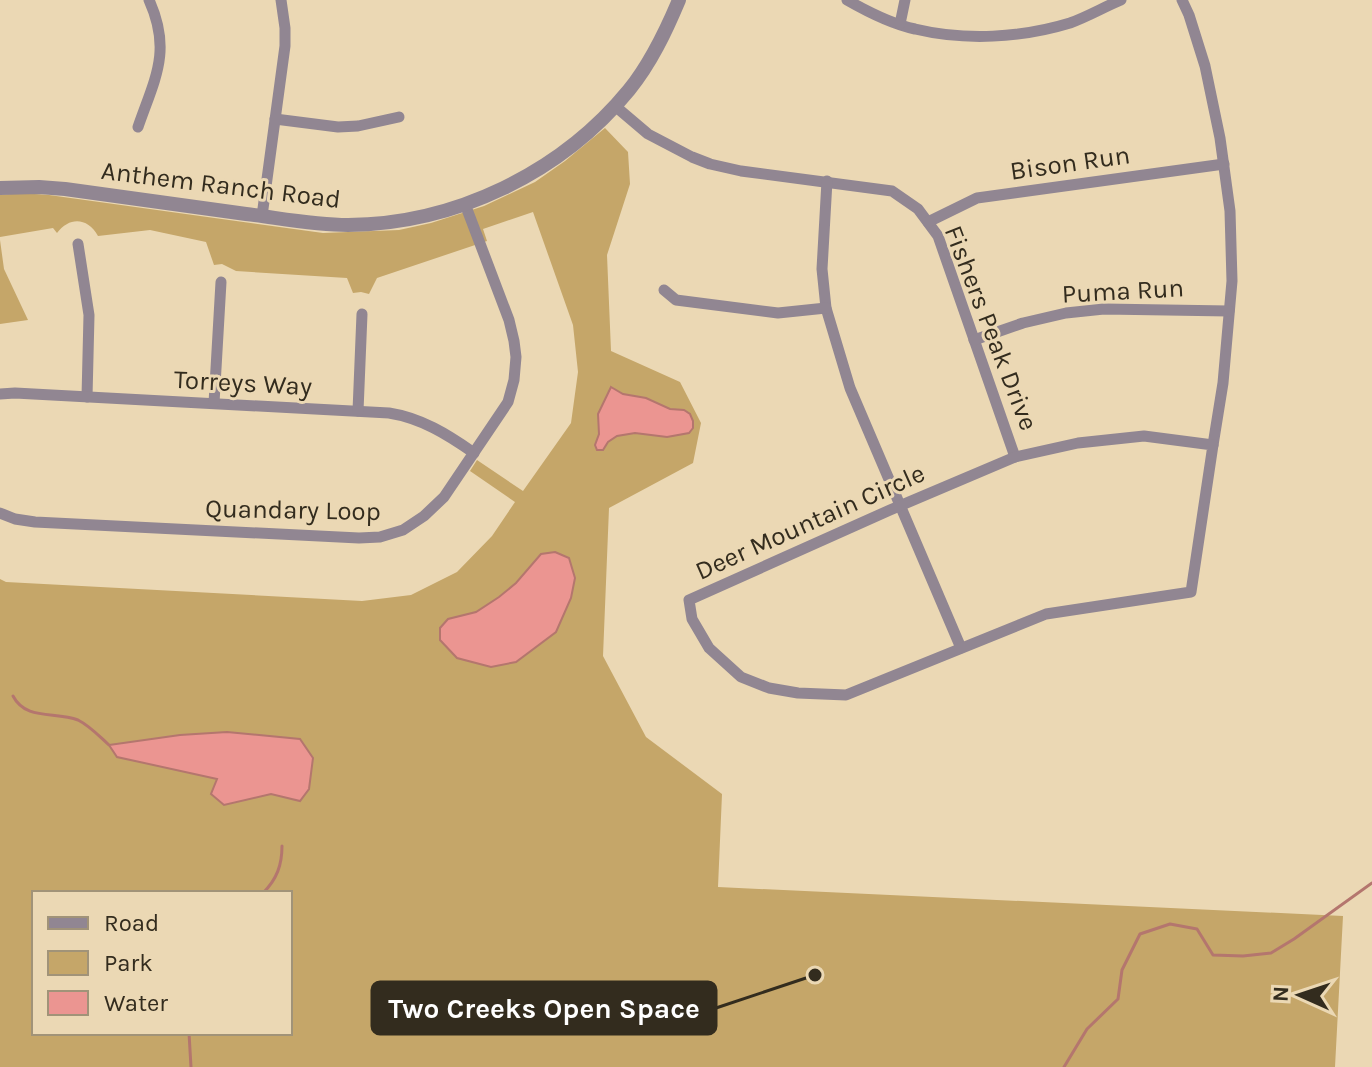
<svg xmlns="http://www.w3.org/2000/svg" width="1372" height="1067" font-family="Karla,sans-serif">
<rect width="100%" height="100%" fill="#ebd8b4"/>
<g fill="#c5a669" fill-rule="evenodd">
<path d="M605,128L628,152L630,184L607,255L611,351L680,382L701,423L693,463L609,508L603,656L646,737L722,794L718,887L1343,916L1335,1067H0V579L6,582L362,601L411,595L457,572L492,536L515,502L470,471L477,460L523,491L571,423L578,372L573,325L533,212L483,229L487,241L377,278L369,294L361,292L353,293L347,278L236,271L222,264L214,265L206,242L150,230L98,236C88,218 70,216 57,233L53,228L0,237V195L21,193L49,195L323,233L399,230L431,223L484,206L535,182L565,161ZM34,893H290V1033H34Z"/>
<polygon points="0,240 4,269 28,320 0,324"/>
</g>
<g fill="#eb9591" stroke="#b4766e" stroke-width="2">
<polygon points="611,387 623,394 646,398 670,409 684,410 690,414 693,421 693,428 689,433 667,437 635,433 617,436 608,442 603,450 597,450 595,445 599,434 598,414"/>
<polygon points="555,552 569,558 575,578 571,598 556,632 516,662 491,667 457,658 440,640 440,628 448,619 476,612 499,597 516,583 541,554"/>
<polygon points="227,732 300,739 313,758 309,789 300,801 271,794 224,805 211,794 217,779 117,757 109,745 180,735"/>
</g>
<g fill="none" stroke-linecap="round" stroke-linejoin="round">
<g stroke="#b4766e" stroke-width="3">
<path d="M13,696C26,721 55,711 78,720C90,726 99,736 109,745"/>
<path d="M263,893C277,879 282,865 282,846"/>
<polyline points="189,1033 191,1067"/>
<polyline points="1064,1067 1087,1029 1118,999 1122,970 1140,934 1170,924 1197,929 1213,955 1243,956 1271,953 1294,939 1372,883"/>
</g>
<g stroke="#918692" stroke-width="11">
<path d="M847,0C868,12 891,24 915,29C965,41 1021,38 1070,23C1087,17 1104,7 1121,0"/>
<polyline points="1182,0 1189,15 1205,66 1220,138 1230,211 1232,281 1223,383 1213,445"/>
<polyline points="900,24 905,0"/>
<polyline points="615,106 648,134 692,157 710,164 741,171 892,191 918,209 938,236 1015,457"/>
<polyline points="275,119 338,127 358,126 399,117"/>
<path d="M138,127C155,78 172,51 149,0"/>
<polyline points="827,181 822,269 826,308 850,388 961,648"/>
<polyline points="262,216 285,46 285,28 281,0"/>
<polyline points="928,222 977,198 1224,164"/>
<polyline points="78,244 89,315 87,397"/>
<polyline points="664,290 676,300 778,313 826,308"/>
<polyline points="974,340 1023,323 1066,313 1104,309 1229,311"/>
<path d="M0,394L15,393L389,413C421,418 447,434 474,453"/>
<polyline points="214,403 221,282"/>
<polyline points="358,411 362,314"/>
<polygon points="1144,436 1213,445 1191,592 1046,614 846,695 798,693 769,688 741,677 709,648 692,619 689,600 890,510 1015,457 1078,443"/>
<polyline points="0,513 15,519 35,522 359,538 380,537 403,530 424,516 444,497 508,402 514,380 516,357 514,341 509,320 465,204"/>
</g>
<path stroke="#918692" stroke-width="14" d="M0,188L39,187L65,189C125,197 185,205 246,214C279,218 314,225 348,225C455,224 561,173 629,90C651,63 666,31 679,0"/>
</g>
<g text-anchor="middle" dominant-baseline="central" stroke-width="6" stroke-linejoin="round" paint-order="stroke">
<g font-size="26" fill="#332c1e" stroke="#ebd8b4">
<text transform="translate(1070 163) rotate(-8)">Bison Run</text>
<text transform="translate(221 185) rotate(7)">Anthem Ranch Road</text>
<text transform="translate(1123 291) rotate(-3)">Puma Run</text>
<text transform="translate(991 328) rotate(69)">Fishers Peak Drive</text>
<text transform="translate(243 383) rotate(3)">Torreys Way</text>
<text transform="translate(293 510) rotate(1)">Quandary Loop</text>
<text transform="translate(810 522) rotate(-24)">Deer Mountain Circle</text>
</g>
</g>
<path fill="none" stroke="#332c1e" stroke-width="3" d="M815 975L716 1008"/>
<circle fill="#332c1e" stroke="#ebd8b4" stroke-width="3" cx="815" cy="975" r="8"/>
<rect fill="#332c1e" stroke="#332c1e" stroke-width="3" x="372" y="982" width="344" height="52" rx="8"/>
<g font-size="28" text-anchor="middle" font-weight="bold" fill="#fff">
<text x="544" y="1018">Two Creeks Open Space</text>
</g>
<rect x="32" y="891" width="260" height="144" fill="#ebd8b4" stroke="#a19378" stroke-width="2"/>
<rect x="48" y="917" width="40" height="12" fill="#918692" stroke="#a19378" stroke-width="2"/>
<text x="104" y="931" font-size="24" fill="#332c1e">Road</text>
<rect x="48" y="951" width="40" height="24" fill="#c5a669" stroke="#a19378" stroke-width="2"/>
<text x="104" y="971" font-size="24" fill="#332c1e">Park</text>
<rect x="48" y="991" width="40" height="24" fill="#eb9591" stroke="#a19378" stroke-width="2"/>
<text x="104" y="1011" font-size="24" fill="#332c1e">Water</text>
<g transform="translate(1300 995) rotate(273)" stroke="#ebd8b4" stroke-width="6" paint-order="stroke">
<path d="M0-6L14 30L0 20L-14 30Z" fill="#332c1e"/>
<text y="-12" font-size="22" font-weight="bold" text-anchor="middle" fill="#332c1e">N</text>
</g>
</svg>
